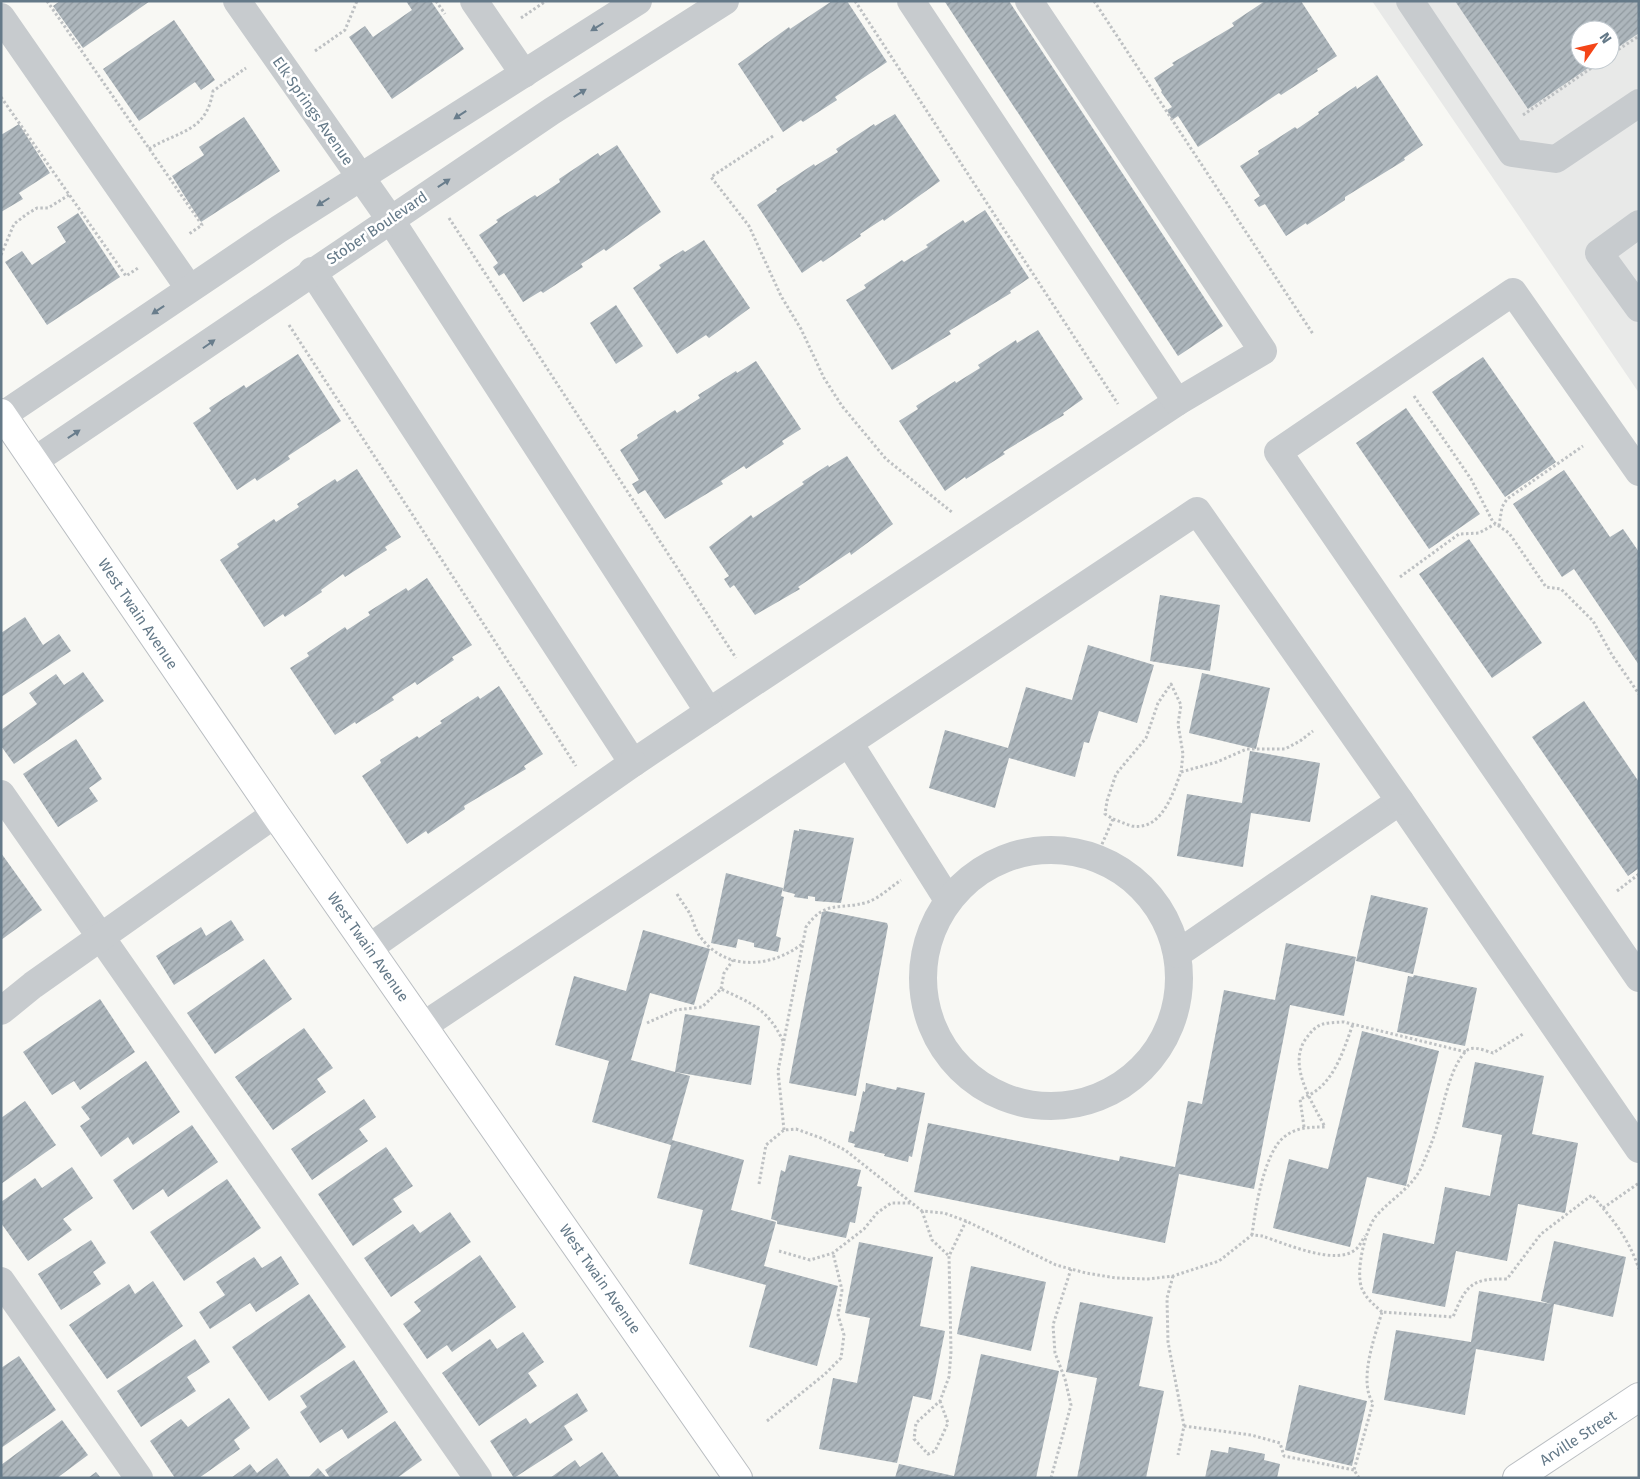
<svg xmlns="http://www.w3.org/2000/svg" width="1640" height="1479" font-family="'Fira Sans',sans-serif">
<defs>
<pattern id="building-hatch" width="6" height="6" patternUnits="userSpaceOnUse" patternTransform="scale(1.25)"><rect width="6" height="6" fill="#adb6bc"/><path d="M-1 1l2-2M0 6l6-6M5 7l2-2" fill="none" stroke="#90999f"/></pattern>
</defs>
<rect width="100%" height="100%" fill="#f8f8f4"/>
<path fill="#e8e9e8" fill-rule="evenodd" d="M1372,1H1639V393L1529,231ZM1580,30H1610V60H1580Z"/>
<g fill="url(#building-hatch)">
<polygon points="60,1 150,1 83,48 53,6"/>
<polygon points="406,1 431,1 464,49 392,99 349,37 365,26 373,37 412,10"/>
<polygon points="832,1 847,1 887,62 835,97 837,100 803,122 801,120 783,132 738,64 789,27 790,29"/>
<polygon points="1009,1 1223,326 1178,356 945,2"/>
<polygon points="1265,1 1301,1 1337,56 1317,69 1318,71 1281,95 1279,93 1198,147 1178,116 1172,120 1167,110 1172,107 1161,92 1162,91 1154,78 1174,65 1172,63 1234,26 1232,23"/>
<polygon points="1455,1 1639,1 1639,33 1610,53 1610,30 1580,30 1580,60 1600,60 1528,109"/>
<polygon points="174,20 215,80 201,90 195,82 139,121 103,69"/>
<polygon points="1377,75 1423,145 1404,158 1405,160 1345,197 1345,200 1307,225 1306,223 1286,236 1265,204 1259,207 1254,200 1260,196 1240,166 1259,154 1258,151 1295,127 1297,129 1319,114 1318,112 1356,86 1357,89"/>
<polygon points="895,114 940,181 884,221 883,219 860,234 861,236 823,262 821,260 802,273 757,205 777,191 776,189 814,164 815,166 838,152 836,149 874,124 875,126"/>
<polygon points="244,117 280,171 201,222 172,176 204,155 199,147"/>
<polygon points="19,124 50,173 19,193 23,199 1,212 1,135"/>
<polygon points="617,145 661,212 606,251 604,249 581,264 583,267 543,293 541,291 523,302 504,273 499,276 493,267 498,263 479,235 498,222 496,220 535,195 537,197 560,182 559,179 598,153 600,156"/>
<polygon points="985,210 1029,278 1010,291 1011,293 949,331 951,334 892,370 846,300 866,288 864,285 902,260 904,262 928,247 926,245 963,220 965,223"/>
<polygon points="78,213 120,277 47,325 5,262 22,251 32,265 66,242 57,227"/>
<polygon points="704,240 750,308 709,338 706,335 677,354 633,288 661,268 659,265 683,250 685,252"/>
<polygon points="616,305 643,346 616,364 590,323"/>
<polygon points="1038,330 1083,399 1063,413 1064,415 1003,452 1005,454 966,479 965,477 945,491 899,421 918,409 916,406 955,381 956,383 980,368 978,365 1016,340 1017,343"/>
<polygon points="298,354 341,421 288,456 290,459 257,481 255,478 237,490 193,423 211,411 209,408 244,385 246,388"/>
<polygon points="1483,357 1556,462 1505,497 1432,392"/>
<polygon points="756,361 801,429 782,441 784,444 746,469 744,466 721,481 723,484 665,519 645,490 638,494 632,484 639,480 620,450 638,438 637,435 675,410 677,413 700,398 698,395 736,371 737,373"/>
<polygon points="1406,408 1480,514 1429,549 1356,443"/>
<polygon points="847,456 893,524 851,555 850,552 798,587 800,589 755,615 734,585 730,588 724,579 729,576 709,547 751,515 753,518 804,484 802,482 828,465 829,467"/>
<polygon points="357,469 401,537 385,547 387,550 345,577 343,574 321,590 322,592 285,617 283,614 264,627 220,560 239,547 237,544 274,519 276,522 299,507 297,504 335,479 337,482"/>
<polygon points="1564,470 1610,537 1623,529 1639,552 1639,665 1574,569 1562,577 1513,504"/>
<polygon points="1469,539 1542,643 1492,678 1419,574"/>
<polygon points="427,578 472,645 452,657 454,660 417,685 415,682 392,697 394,700 356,724 355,722 335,735 290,668 309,656 307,653 345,627 347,630 370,615 368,612 406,588 408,591"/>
<polygon points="1160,595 1220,605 1210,671 1150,661"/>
<polygon points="25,617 43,645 59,634 71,651 1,697 1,633"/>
<polygon points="1088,645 1154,665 1137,723 1099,711 1089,743 1084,742 1075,777 1009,758 995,808 929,788 945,730 1008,748 1026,687 1072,700"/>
<polygon points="83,672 104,701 14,764 1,746 1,730 37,704 29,693 56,674 64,685"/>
<polygon points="1202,673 1270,688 1256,749 1189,733"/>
<polygon points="499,686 543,754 524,766 526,769 464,806 465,809 428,834 426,831 407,844 362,776 381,763 380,760 417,736 419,738 442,723 440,721 478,696 480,699"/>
<polygon points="1584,701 1639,782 1639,868 1628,876 1532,737"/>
<polygon points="76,739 102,779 89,788 98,801 58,827 23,774"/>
<polygon points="1250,751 1320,763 1310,822 1251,813 1243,867 1177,856 1187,794 1242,803"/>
<polygon points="799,829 854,838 841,903 815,901 815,897 808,896 808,899 794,897 795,894 783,891 794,830 799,831"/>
<polygon points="1,853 42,910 1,940"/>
<polygon points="726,873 783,888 781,896 784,897 776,936 781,938 778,952 754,947 754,943 738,939 736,948 711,943"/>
<polygon points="1371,895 1428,908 1413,974 1356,961"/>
<polygon points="826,911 887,923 888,926 856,1096 789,1083 822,912"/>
<polygon points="231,920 244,940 174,985 156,956 201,927 206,936"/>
<polygon points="643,930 710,949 694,1005 650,993 631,1060 690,1076 672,1140 744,1160 731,1210 776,1222 764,1266 838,1286 817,1366 749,1347 766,1285 689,1264 703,1210 657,1198 671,1145 592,1122 609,1061 555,1045 574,976 626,991"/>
<polygon points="1286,943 1356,957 1344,1016 1290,1005 1254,1189 1179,1174 1165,1243 914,1192 928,1123 1119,1161 1120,1156 1175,1167 1188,1101 1202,1104 1224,990 1275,1000"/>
<polygon points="264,959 292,999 215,1054 187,1013"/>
<polygon points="1414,975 1477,988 1465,1046 1397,1032 1408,976 1413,977"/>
<polygon points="100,999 135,1052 80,1090 74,1081 52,1095 23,1052"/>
<polygon points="685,1014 760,1026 751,1085 675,1072"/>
<polygon points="304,1028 333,1068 317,1079 326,1092 273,1130 235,1077"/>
<polygon points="1362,1031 1439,1051 1406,1186 1367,1177 1350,1247 1273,1228 1289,1159 1328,1169"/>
<polygon points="146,1061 180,1112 133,1145 128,1137 101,1157 80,1126 90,1119 81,1107"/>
<polygon points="1475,1062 1544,1076 1532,1134 1578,1143 1565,1213 1518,1204 1507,1261 1456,1251 1445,1307 1372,1293 1383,1233 1434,1244 1445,1187 1490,1196 1502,1135 1462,1127"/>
<polygon points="866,1083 896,1090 897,1087 925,1093 912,1157 909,1156 908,1162 884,1156 885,1154 854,1147 855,1144 848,1142 850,1131 854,1132 863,1091 865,1092"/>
<polygon points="364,1099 376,1117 359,1129 368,1141 312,1180 291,1149"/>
<polygon points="25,1101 56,1145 1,1184 1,1118"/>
<polygon points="192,1125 218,1162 168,1197 163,1189 133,1210 113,1180"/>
<polygon points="386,1147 413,1186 393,1199 402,1212 353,1246 318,1194"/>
<polygon points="789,1155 861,1170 857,1186 862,1187 855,1223 850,1222 846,1238 777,1224 777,1221 771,1219 781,1170 785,1172"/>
<polygon points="72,1167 93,1198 63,1219 72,1230 28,1261 1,1223 1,1202 35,1178 42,1188"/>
<polygon points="227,1179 261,1228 184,1281 150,1232"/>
<polygon points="450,1212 471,1242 391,1297 364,1258 413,1224 420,1233"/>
<polygon points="91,1240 106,1263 93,1272 101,1284 61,1310 38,1274"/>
<polygon points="1554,1241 1626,1257 1613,1317 1554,1304 1544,1361 1476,1349 1465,1415 1384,1400 1396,1330 1471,1342 1479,1291 1551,1304 1541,1301"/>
<polygon points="859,1242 933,1257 920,1326 945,1331 931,1400 913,1396 897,1463 819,1449 833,1378 857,1383 870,1318 845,1313"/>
<polygon points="480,1255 516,1307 452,1352 447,1345 427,1359 403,1324 421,1311 414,1302"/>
<polygon points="281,1256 299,1284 256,1312 250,1303 210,1329 199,1312 225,1295 216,1282 254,1257 262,1268"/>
<polygon points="971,1266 1046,1282 1031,1351 957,1334"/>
<polygon points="153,1281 183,1326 107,1379 69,1325 129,1284 135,1294"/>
<polygon points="309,1294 346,1347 269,1401 232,1347"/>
<polygon points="1080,1302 1153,1317 1139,1386 1164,1391 1146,1478 1077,1478 1097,1378 1066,1372"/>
<polygon points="523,1332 544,1362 528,1373 537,1386 479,1426 442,1373 490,1339 497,1349"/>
<polygon points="195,1339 210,1362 187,1377 196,1391 141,1427 117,1391"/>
<polygon points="981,1354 1059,1371 1036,1478 895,1478 899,1464 954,1476"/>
<polygon points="19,1356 56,1410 1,1448 1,1368"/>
<polygon points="354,1360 388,1412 348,1439 342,1429 320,1443 300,1412 307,1407 300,1396"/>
<polygon points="1299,1385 1367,1401 1352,1466 1285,1450"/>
<polygon points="577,1393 588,1411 564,1426 573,1440 514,1478 490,1441 526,1418 530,1424"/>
<polygon points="229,1398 250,1428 234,1440 240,1449 199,1478 175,1478 150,1441 181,1419 188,1427"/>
<polygon points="62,1420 88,1455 57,1478 1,1478 1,1465"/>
<polygon points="395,1421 422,1460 397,1478 330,1478 325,1470"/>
<polygon points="1229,1447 1265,1454 1264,1460 1280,1464 1277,1478 1205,1478 1211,1450 1228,1453"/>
<polygon points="602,1452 620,1478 550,1478 575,1460 580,1467"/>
<polygon points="277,1458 291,1478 231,1478 250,1464 257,1473"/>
<polygon points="318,1468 327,1478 308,1478"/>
<polygon points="96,1472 101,1478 88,1478"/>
</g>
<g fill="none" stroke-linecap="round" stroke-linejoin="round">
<g stroke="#babec2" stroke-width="30">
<g id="major">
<polyline points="1,413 275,814 738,1478"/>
<polyline points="1517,1478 1639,1397"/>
</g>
</g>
<g stroke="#bec1c3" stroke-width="3" stroke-dasharray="2.5 2.5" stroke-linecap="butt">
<polyline points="47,1 202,225 189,234"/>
<polyline points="436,1 445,14"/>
<polyline points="855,1 1118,404"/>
<polyline points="1094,1 1313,334"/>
<polyline points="521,18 546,1"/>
<polyline points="315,51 345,30 357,1"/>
<polyline points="1610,55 1639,36"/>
<polyline points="1,97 126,276 138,268"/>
<polyline points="1523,115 1603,60"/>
<polyline points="773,136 711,177 749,226 781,296 801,329 824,378 842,406 886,459 953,513"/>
<path d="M149,149C179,130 206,133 213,91L246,68"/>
<polyline points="449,218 736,658"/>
<polyline points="1,255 14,224 27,214 37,208 48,208 69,195"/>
<polyline points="289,325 576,766"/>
<polyline points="1414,396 1471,479 1493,522 1509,533 1546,587 1561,589 1593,621 1612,655 1639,694"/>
<polyline points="1499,526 1502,507 1507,499 1583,446"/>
<polyline points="1400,577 1459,534 1479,533 1495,524"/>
<path d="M1113,819C1119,821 1125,824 1132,826C1162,831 1173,793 1181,772L1217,762L1247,749H1285L1300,741L1313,731"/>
<polyline points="1096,858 1113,819 1105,814 1107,801 1116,774 1146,738 1158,703 1171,684 1181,705 1178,724 1183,754 1181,772"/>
<polyline points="1617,891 1639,874"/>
<path d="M677,894C681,901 686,907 690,914C693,920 695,929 699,935C724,972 771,968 802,944"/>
<polyline points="721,989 724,973 733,960"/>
<path d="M647,1023L676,1010L702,1007L721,989C751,1003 768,1009 783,1041"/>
<path d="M1304,1127L1300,1099C1333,1088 1342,1054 1353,1024"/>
<path d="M784,1130L778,1071L806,927C826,899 838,911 868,902C879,898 891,887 901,880"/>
<path d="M759,1184L766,1145L784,1130L796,1129L821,1138L845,1150L922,1211L944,1213L966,1221L1056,1265L1086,1273L1116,1278L1148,1279L1173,1276L1219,1261L1252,1235L1262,1236C1284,1243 1337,1267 1356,1249C1360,1246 1362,1240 1365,1236"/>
<polyline points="1603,1208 1639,1183"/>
<polyline points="922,1211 932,1240 949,1256"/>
<path d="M1252,1235C1255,1210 1264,1153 1284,1137C1297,1127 1310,1127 1325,1127C1312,1102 1288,1066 1305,1040C1317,1022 1324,1023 1344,1022L1466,1052"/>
<polyline points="779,1251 810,1260 833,1253 864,1229 877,1213 891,1203 911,1203"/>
<polyline points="1173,1276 1167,1298 1168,1342 1184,1426 1178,1455"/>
<path d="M1382,1312C1374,1305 1366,1298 1362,1289C1355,1272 1365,1230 1376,1216C1392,1198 1412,1188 1422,1166C1428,1152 1434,1138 1438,1123C1445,1101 1449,1071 1465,1052C1472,1044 1485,1051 1493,1053L1523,1034"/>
<polyline points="940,1401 948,1423 935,1451 928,1454 914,1439 916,1423 940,1401 949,1377 951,1352 949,1256 966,1221"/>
<polyline points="767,1421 825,1374 841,1358 844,1335 838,1315 842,1290 833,1253"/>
<polyline points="1184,1426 1251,1435 1280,1443 1284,1456 1354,1470"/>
<polyline points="1051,1478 1071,1405 1065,1379 1055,1353 1053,1325 1071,1269"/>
<path d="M1359,1478L1354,1470L1373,1403C1358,1381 1375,1336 1382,1312L1453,1317C1466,1285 1472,1278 1507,1279L1541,1234L1592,1195C1613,1220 1628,1237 1639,1269"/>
</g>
<g stroke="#c7cbce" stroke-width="28">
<polyline points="237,1 390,219 709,712 1177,402"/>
<polyline points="474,1 524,74"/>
<polyline points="911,1 1177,402 1263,351 1029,1"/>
<polyline points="1410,1 1512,153 1556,159 1639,103"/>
<polyline points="1,17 189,288"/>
<polyline points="1639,224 1599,253 1639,308"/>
<polyline points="312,271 633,763 709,712"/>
<polyline points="3,415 279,229 638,1"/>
<polyline points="34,461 552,111 725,1"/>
<polyline points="1639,472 1513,292 1278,452 1639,978"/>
<polyline points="849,743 948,900"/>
<polyline points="1,794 478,1478"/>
<circle cx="1051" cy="978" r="128"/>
<polyline points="369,948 633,763"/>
<polyline points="1177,954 1400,801 1639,1149"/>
<polyline points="1,1011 33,985 275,814"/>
<polyline points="423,1026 1197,511 1400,801"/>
<polyline points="1,1281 139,1478"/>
</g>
<use href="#major" stroke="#fff" stroke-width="28"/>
</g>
<defs><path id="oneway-solid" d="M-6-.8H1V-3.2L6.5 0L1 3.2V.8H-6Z" transform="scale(1.25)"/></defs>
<g fill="#697d8c">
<use href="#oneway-solid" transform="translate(597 27) rotate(148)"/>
<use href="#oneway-solid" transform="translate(580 93) rotate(-32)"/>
<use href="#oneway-solid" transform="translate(460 115) rotate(147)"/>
<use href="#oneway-solid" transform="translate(444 183) rotate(-34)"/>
<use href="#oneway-solid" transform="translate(323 202) rotate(148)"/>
<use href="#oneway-solid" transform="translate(158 310) rotate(146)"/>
<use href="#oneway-solid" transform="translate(209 344) rotate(-35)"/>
<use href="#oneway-solid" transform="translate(74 434) rotate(-34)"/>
</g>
<g text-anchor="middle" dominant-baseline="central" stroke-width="5" stroke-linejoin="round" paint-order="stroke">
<g font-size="15" fill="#647988" stroke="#fff">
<text transform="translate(313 111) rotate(55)">Elk Springs Avenue</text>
<text transform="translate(377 228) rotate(-34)">Stober Boulevard</text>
<text transform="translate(138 614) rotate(56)">West Twain Avenue</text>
<text transform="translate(368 947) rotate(55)">West Twain Avenue</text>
<text transform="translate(600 1279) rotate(55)">West Twain Avenue</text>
<text transform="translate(1578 1438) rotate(-33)">Arville Street</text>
</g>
</g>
<rect width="1640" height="1479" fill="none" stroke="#647988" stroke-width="5"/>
<g transform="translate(1595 45) rotate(56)"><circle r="24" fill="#ffffff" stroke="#c1c9cf"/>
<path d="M0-4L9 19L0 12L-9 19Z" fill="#f44518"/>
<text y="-8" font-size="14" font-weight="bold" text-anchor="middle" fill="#647988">N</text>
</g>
</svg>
